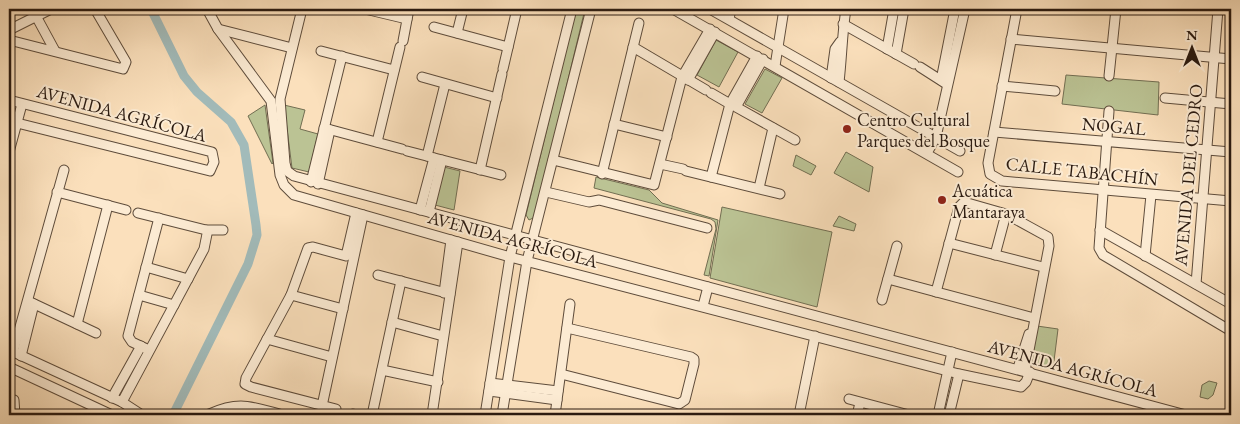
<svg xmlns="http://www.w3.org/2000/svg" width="1240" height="424" font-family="'EB Garamond',serif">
<rect width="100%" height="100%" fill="#fbe0bc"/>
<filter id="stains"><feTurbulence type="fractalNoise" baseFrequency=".004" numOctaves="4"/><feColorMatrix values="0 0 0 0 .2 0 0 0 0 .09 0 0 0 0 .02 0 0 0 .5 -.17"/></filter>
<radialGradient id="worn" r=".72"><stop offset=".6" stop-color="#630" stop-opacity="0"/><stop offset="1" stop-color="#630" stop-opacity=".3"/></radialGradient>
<g fill="#bbc394" stroke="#726e52">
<polygon points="576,9 585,9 535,217 529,220 526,215"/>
<polygon points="716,40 738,52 719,87 697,75"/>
<polygon points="765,69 782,78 762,113 745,104"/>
<polygon points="1066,75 1159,82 1158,115 1062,104"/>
<polygon points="265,105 273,163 272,164 248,116"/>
<polygon points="284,105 305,110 300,129 318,134 309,172 292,168"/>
<polygon points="846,152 873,167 869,192 834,173"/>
<polygon points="796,155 816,166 811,175 793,166"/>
<polygon points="444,167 460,171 454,210 435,205"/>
<polygon points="596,177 649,190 662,203 718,220 709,276 704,275 716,229 715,222 711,219 594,188"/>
<polygon points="722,207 832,232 817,307 710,278"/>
<polygon points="839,216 856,224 854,231 833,226"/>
<polygon points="1037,326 1058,329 1053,369 1030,364"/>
<polygon points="1209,381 1217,383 1213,395 1208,399 1200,397 1202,385"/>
</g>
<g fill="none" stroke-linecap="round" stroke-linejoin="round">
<polyline stroke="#a2bbba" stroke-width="9" points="151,9 184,76 197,92 231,122 244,145 256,225 257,235 248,264 173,415"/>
<g stroke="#5e4c3b" stroke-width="11">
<g id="minor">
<polyline points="207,9 218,29 271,101 280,175 284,185 294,195 510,257 959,374 1021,387 1026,382 1030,372"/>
<polyline points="302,9 280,99 285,163 287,171 294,176 1186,415"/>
<polyline points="365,9 407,19"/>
<polyline points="673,9 958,172"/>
<polyline points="710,9 960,151"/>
<polyline points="1017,9 988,163 990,174 1002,181 1231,201"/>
<polyline points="36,16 55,51"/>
<polyline points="729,19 731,9"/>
<polyline points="843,24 914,64"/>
<polyline points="434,27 508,47"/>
<polyline points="218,29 292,48"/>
<polyline points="9,30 51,9"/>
<polyline points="457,33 463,9"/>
<polyline points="1011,39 1231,59"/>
<polyline points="9,40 123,69 126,62 95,9"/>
<polyline points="403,41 409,9"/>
<polyline points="633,47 706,90"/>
<polyline points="887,49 894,9"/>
<polyline points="321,51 394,70"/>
<polyline points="896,54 904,9"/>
<polyline points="763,59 736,107 795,140"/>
<polyline points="775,66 784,9"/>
<polyline points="920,67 945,83"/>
<polyline points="503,69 517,9"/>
<polyline points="1109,76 1116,9"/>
<polyline points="422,77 497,98"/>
<polyline points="831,78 835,49 840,42"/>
<polyline points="688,80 715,32"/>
<polyline points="941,80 955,9"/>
<path d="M839,82C842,57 842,34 846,9"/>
<polyline points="1002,86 1055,91"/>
<polyline points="711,93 730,104"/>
<polyline points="1165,98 1231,104"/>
<polyline points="9,100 212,152 214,162 210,171 9,121"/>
<polyline points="1109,111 1099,248 1103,255 1231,331"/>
<polyline points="614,124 667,137"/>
<polyline points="324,128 402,149"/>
<polyline points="994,132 1231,152"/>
<polyline points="377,142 400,47"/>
<polyline points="407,151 501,175"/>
<polyline points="9,152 22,104"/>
<polyline points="927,153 936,137 965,9"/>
<polyline points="427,156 445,84"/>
<polyline points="553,160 654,185 682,77 710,29"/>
<polyline points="660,164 683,169"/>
<polyline points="480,170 502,74"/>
<polyline points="686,171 780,194"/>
<polyline points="602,174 639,23"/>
<polyline points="711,177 730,104 757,56"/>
<polyline points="311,182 342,56"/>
<polyline points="318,184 330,130"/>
<polyline points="759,188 773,128"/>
<polyline points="57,192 126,210"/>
<polyline points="546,192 589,202 599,200 707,228"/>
<polyline points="420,210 434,158"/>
<polyline points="429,212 442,160"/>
<polyline points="206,230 223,230"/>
<polyline points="1100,230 1231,304"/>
<polyline points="949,243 1043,267"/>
<polyline points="995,255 1006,214"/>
<polyline points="1145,256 1151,195"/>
<polyline points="146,267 188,279"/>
<polyline points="378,275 450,294"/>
<polyline points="888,279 1034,318"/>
<polyline points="1196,284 1218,9"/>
<polyline points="936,292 959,207 964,202 1006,214 1048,237 1049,246 1025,371"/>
<polyline points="444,293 451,240"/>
<polyline points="139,295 174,305"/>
<polyline points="291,295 343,309"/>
<polyline points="882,300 897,246"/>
<polyline points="28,301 96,333"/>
<polyline points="703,306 708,287"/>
<polyline points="392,322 443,336"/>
<polyline points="77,324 108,205"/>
<polyline points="267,339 332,357"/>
<polyline points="9,350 122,402 142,415"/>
<polyline points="149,350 132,342 128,336 159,218"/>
<polyline points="13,352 64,170"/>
<polyline points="21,356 34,304"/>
<polyline points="9,367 112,415"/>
<polyline points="1018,368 1029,334"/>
<polyline points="382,370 438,382"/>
<polyline points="561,374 679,404 685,400 694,364 694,359 691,357 567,328"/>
<polyline points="490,383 558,391"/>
<polyline points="489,391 557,400"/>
<polyline points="112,398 141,346"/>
<polyline points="849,399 909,415"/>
<polyline points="14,400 15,415"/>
<polyline points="122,402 204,249 207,234 206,230 138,213"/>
<polyline points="322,406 363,215"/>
<polyline points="336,409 251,387 245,384 246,378 291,295 308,248 313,247 346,256 356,213"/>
<path d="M209,414C241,400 251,407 283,415"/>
<polyline points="353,414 357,415"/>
<polyline points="372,415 401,281"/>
<polyline points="432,415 458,242"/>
<polyline points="485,415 510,257 572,9"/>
<polyline points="502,415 527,261 591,9"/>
<polyline points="555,415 570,304"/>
<polyline points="799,415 815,336"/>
<polyline points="857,415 860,403"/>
<polyline points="938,415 952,352"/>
<polyline points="949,415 959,374"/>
</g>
</g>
<use href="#minor" stroke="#fcebd3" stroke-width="9"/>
</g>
<g fill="#8f2418" stroke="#fcebd3" stroke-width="2">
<circle cx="847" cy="129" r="5"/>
<circle cx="942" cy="200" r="5"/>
</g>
<g text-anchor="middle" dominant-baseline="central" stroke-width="4" stroke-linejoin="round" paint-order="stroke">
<g font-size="18" fill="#2a1a10" stroke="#fcebd3">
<text transform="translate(122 113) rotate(15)">AVENIDA AGRÍCOLA</text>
<text transform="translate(1114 126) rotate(5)">NOGAL</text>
<text transform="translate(1082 171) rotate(6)">CALLE TABACHÍN</text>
<text transform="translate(1188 175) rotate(-85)">AVENIDA DEL CEDRO</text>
<text transform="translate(513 239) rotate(15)">AVENIDA AGRÍCOLA</text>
<text transform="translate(1073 368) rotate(15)">AVENIDA AGRÍCOLA</text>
</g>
<g font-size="18" fill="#2a1a10" stroke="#fcebd3" text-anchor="start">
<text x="857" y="119">Centro Cultural<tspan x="857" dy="21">Parques del Bosque</tspan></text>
<text x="952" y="190">Acuática<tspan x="952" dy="21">Mantaraya</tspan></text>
</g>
</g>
<rect width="1240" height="424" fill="none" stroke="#fbe0bc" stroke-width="30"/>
<rect x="10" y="10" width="1220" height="404" fill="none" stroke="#2a1a10" stroke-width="2.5"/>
<rect x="15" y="15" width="1210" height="394" fill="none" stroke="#2a1a10"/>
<g transform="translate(1192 48)" stroke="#fcebd3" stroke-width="4" paint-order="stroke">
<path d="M0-4L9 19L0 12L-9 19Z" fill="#2a1a10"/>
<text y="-8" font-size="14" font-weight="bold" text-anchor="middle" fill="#2a1a10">N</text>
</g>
<rect width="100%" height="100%" filter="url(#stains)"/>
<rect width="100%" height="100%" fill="url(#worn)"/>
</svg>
